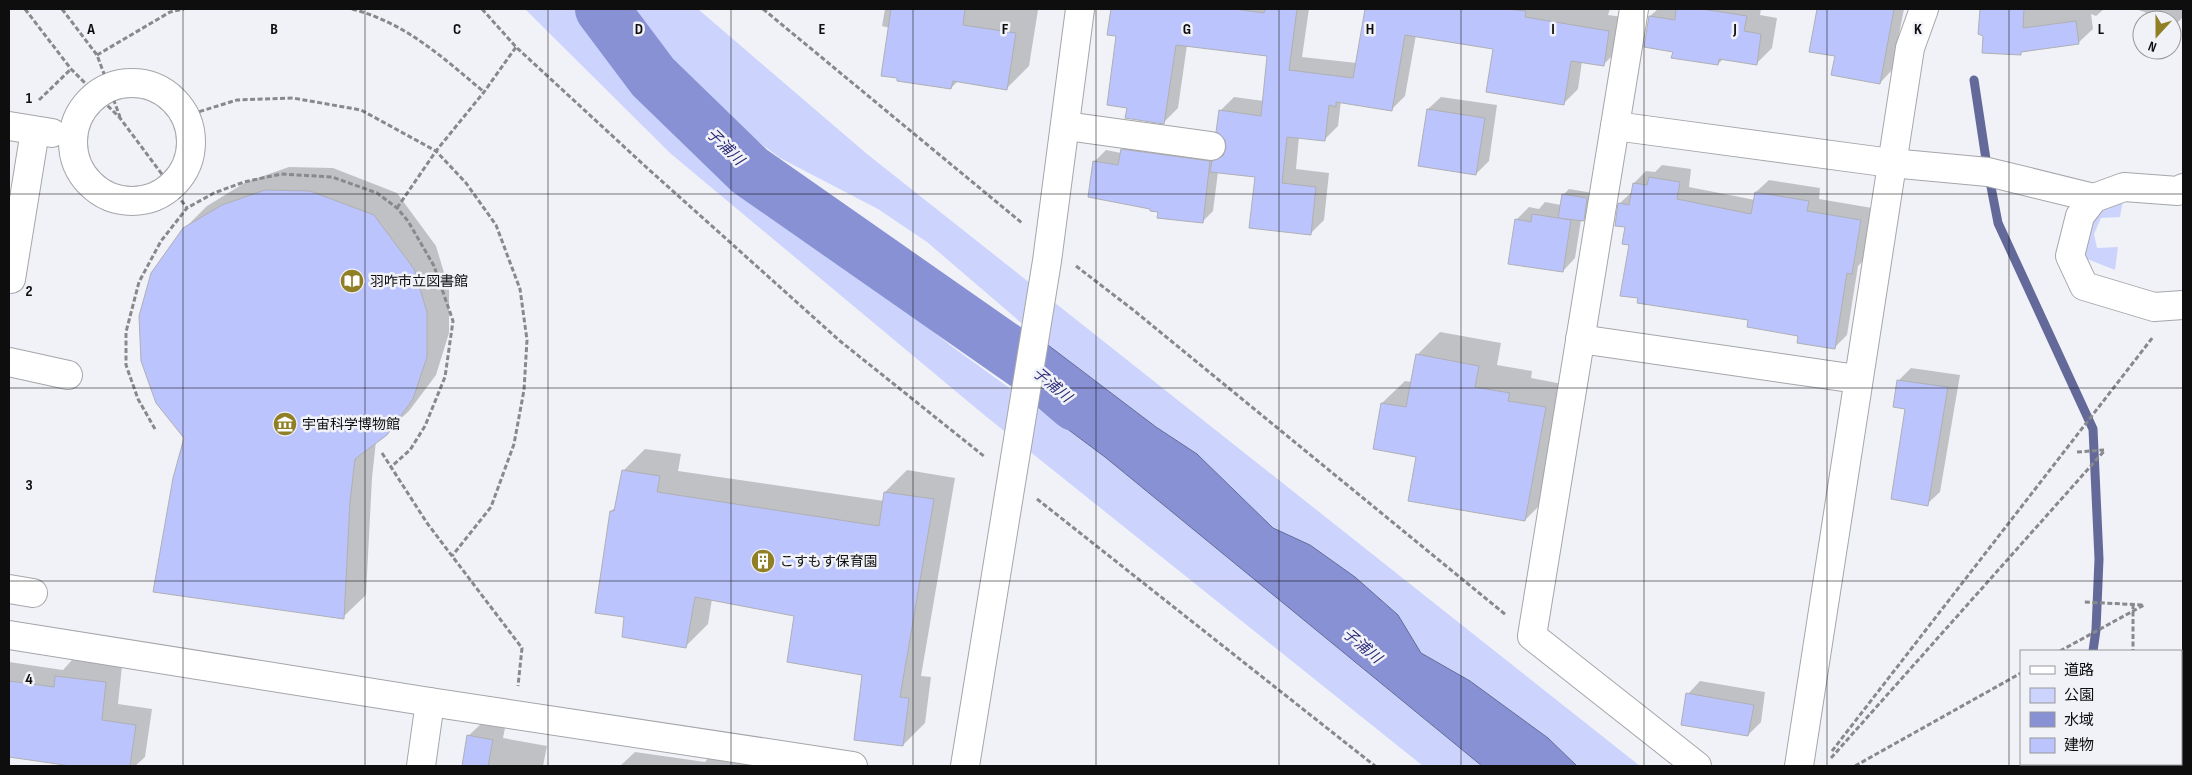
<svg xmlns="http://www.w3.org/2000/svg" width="2192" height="775" font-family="'Sofia Sans Condensed','Noto Sans JP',sans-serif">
<rect width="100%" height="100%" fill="#f1f2f7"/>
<g fill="#ccd4fd">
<polygon points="525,9 582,9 661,107 797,225 954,348 1105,457 1482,766 1423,766 983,414 670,153"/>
<polygon points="628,9 698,9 867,154 1640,766 1577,766 1548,738 1470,681 1421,653 1398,615 1355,577 1310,545 1273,528 1197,454 1156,427 1040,339 927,242 878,209 780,158 720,113 667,63"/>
<polygon points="2123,200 2120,217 2101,218 2094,234 2097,248 2118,247 2115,270 2087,259 2082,235 2085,217"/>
</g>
<polygon fill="#8891d4" stroke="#636a99" points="1040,339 1156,427 1197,454 1273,528 1310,545 1355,577 1398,615 1421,653 1470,681 1548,738 1577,766 1482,766 1105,457 1031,402"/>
<g fill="#0003">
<polygon points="885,9 1027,9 1038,10 1029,66 1006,89 958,81 951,88 890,28 882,26"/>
<polygon points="1112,9 1309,9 1302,57 1357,63 1366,9 1610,9 1608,15 1623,17 1617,51 1603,65 1582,61 1578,89 1564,103 1494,48 1416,35 1405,96 1391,110 1341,101 1338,126 1324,140 1299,137 1296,169 1329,173 1324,220 1310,234 1257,176 1218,172 1213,211 1202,222 1159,211 1094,162 1106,150 1121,153 1133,139 1221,154 1227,148 1220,111 1234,97 1264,101 1269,55 1187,45 1178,108 1164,122 1129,106 1117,35 1108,34"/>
<polygon points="1658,9 1761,9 1760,15 1777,18 1772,48 1756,64 1724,58 1718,64 1674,51 1650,16"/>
<polygon points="1818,9 1904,9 1892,70 1880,83 1836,55 1811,51"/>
<polygon points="1981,9 2104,9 2096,16 2091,14 2093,29 2078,43 2024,50 2020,54 1980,33"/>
<polygon points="2136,9 2183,9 2183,17 2176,24 2172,22 2172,20 2166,20"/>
<polygon points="1441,97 1497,105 1489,161 1476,174 1428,109"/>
<polygon points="1662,165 1691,169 1689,187 1755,200 1756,192 1769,180 1820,188 1819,199 1872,208 1864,260 1858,266 1847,335 1834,348 1750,319 1630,244 1619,204 1633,191 1634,183 1646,171 1655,172"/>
<polygon points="289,167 333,168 397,193 436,246 449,289 449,333 436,375 409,411 376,441 372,478 366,595 343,617 185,438 184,229 207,206 246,182"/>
<polygon points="1569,189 1593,193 1589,214 1581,220 1575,258 1563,271 1516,220 1529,207 1539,209 1545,202 1561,205 1563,195"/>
<polygon points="1440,332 1501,343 1497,365 1532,371 1531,378 1568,385 1548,497 1525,520 1418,456 1382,403 1405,381 1412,382 1417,355"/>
<polygon points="1911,368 1960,375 1940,492 1927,504 1906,408 1898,381"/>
<polygon points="645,449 681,454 678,471 884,501 885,492 907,470 955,478 921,676 931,677 925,723 903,745 864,674 795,615 712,599 708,624 686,646 625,616 611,511 617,506 623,471"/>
<polygon points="72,660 122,666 118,704 152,709 145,757 135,766 79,766 9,756 9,662 63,670"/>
<polygon points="1700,681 1765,692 1761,722 1748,735 1688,694"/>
<polygon points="481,724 505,728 503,738 547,746 543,766 463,766 468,736"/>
<polygon points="719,745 831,766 620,766 635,752 705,762"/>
</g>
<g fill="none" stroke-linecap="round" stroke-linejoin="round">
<g stroke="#636a99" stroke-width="9">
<polyline points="1974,80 1987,166 1998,223 2093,429 2099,559 2096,630 2093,651"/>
<polyline points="2076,766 2076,764"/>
</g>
<polyline stroke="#8891d4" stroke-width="54" points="602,9 653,77 750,171 1035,370 1075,404"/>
</g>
<g fill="#bbc4fc" stroke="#afb0b4">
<polygon points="891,9 965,9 963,25 1016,33 1007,90 953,81 951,89 897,81 897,78 881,76"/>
<polygon points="1111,9 1235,9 1264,13 1265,9 1297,9 1289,70 1353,78 1365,9 1506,9 1526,11 1525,17 1609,31 1604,66 1571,61 1564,105 1486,92 1493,49 1405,35 1392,111 1336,102 1336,107 1329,105 1325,141 1287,137 1282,183 1316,187 1311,235 1249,228 1255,177 1210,172 1212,161 1223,156 1226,148 1225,140 1216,132 1219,110 1261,116 1267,56 1176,45 1164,124 1125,118 1127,108 1107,105 1116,36 1107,35"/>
<polygon points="1676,9 1702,9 1747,16 1744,31 1761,34 1757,65 1719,59 1718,65 1671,58 1673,52 1644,47 1649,16 1675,20"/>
<polygon points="1817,9 1894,9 1880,84 1831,75 1835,56 1809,52"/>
<polygon points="1980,9 2024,9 2023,28 2076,21 2079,44 2021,52 2021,55 1982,53 1983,36 1978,34"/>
<polygon points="1427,109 1485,118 1476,175 1418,166"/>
<polygon points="1121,149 1210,161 1203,223 1157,218 1158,212 1150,211 1150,209 1088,197 1093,161 1118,165"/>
<polygon points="1649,177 1680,182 1677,199 1751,214 1755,192 1809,201 1807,211 1861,220 1852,274 1847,273 1835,349 1797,343 1798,336 1747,327 1748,320 1637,303 1638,298 1620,296 1629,245 1622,244 1625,227 1615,226 1618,203 1629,205 1633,183 1647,185"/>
<polygon points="265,190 310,191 374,215 414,269 427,312 427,357 413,399 387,435 355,459 350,502 344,619 153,592 173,478 184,438 156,403 141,361 139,316 151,273 183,228 222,205"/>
<polygon points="1562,194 1587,198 1584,221 1558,218"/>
<polygon points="1532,214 1571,220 1563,272 1508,264 1515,219 1531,222"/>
<polygon points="1416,354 1479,366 1475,387 1510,393 1508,401 1546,407 1525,521 1408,501 1416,457 1373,449 1381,403 1406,407"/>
<polygon points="1897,380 1948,387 1928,506 1891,499 1905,409 1893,407"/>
<polygon points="622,470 660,476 657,492 879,526 884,492 934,499 900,697 909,698 903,746 854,740 862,675 787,662 794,616 695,597 686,648 622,637 624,617 595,613 610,511 614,511"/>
<polygon points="55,676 106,682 102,720 136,725 130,766 71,766 9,757 9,681 54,687"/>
<polygon points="1686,693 1754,705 1748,736 1681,725"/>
<polygon points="467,735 493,740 488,766 462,766"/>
</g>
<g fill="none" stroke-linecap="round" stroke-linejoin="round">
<g stroke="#a5a6aa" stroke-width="30">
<g id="minor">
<polyline points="1634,9 1532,636 1697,766"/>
<circle cx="132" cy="142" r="59"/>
<polyline points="9,126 52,133"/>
<polyline points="1066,126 1211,146"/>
<polyline points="1615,126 1891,163 1988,172 2094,198"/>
<polyline points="2183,188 2178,191 2124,187 2094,198 2080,216 2070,256 2084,286 2154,307 2183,305"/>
<polyline points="11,279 35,131"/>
<polyline points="1580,339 1857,379"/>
<polyline points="9,362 68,375"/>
<polyline points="9,589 33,593"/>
<polyline points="9,635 430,702 853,766"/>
<polyline points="421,766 430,702"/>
<polyline points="965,766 1047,261 1080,9"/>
<polyline points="1799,766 1910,48 1924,9"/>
</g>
</g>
<g stroke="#88898c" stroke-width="3" stroke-dasharray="5 2.5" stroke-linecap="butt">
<polyline points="25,9 71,69 120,118 187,208"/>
<polyline points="62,9 97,55 120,117"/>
<path d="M352,9C406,23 442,57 484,92"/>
<polyline points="482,9 516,47 645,166 840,341 985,457"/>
<polyline points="763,9 1022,223"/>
<polyline points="97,55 170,12 184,9"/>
<polyline points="39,100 71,69"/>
<polyline points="185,116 237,100 293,98 361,110 436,151 466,183 496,225 520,289 527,340 524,390 514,444 491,507 452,556"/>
<polyline points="397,208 436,151 484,92 516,47"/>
<polyline points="1076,266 1132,309 1506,615"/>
<polyline points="155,429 138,399 126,365 126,332 139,282 161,241 187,208 214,193 244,182 281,174 332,177 377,193 397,208 408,221 434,266 453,321 445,377 425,426 410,450 391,467"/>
<polyline points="2077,452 2104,450"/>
<polyline points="382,453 427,523 522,648 518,686"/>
<polyline points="1037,499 1375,766"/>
<polyline points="2133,604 2133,651"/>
<polyline points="2060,651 2144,605 2083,602"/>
<polyline points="1832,751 2153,337"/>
<polyline points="1831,758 2105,450"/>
<polyline points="1855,766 2021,673"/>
</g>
<use href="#minor" stroke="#fff" stroke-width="28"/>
</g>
<path fill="none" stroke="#0e0e0f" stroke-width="1" stroke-opacity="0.55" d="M183,9V766M365,9V766M548,9V766M731,9V766M913,9V766M1096,9V766M1279,9V766M1461,9V766M1644,9V766M1827,9V766M2009,9V766M9,194H2183M9,388H2183M9,581H2183"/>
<defs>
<g id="library-disc" transform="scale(1.25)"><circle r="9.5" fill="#917f26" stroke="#f1f2f7"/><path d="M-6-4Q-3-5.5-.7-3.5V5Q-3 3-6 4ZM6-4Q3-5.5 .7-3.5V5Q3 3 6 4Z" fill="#fff"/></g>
<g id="museum-disc" transform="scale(1.25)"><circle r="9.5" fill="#917f26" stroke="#f1f2f7"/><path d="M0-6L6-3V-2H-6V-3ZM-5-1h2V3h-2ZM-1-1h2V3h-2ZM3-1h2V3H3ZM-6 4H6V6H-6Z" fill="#fff"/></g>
<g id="building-disc" transform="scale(1.25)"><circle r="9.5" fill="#917f26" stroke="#f1f2f7"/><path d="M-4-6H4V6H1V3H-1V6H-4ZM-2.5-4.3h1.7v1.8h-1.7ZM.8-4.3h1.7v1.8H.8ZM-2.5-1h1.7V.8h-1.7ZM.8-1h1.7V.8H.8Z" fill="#fff"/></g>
</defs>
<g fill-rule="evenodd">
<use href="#library-disc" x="352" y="281"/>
<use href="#museum-disc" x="285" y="424"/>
<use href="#building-disc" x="763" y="561"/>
</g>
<g text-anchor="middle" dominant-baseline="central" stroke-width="5" stroke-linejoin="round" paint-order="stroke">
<g font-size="14" fill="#0e0e0f" stroke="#f1f2f7" text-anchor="start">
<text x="370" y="281">羽咋市立図書館</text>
<text x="302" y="424">宇宙科学博物館</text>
<text x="780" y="561">こすもす保育園</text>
</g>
<g font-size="15" font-style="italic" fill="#2a2977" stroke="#f1f2f7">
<text transform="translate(725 147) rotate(44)">子浦川</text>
<text transform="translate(1052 385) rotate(40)">子浦川</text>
<text transform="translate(1362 646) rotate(40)">子浦川</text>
</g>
</g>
<g font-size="16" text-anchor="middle" font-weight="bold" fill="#0e0e0f" stroke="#f1f2f7" stroke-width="5" stroke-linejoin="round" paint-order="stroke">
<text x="91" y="34">A</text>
<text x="274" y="34">B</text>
<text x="457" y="34">C</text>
<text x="639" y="34">D</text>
<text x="822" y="34">E</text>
<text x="1005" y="34">F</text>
<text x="1187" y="34">G</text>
<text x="1370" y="34">H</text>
<text x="1553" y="34">I</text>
<text x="1735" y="34">J</text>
<text x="1918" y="34">K</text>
<text x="2101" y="34">L</text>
<text x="29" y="103">1</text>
<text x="29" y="296">2</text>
<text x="29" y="490">3</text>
<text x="29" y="684">4</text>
</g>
<rect width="2192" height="775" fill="none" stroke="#0e0e0f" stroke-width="20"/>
<rect x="2020" y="650" width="162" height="115" fill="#f1f2f7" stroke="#96979a"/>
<rect x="2030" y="666" width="25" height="8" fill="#ffffff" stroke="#96979a"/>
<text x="2064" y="675" font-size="15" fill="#0e0e0f">道路</text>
<rect x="2030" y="688" width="25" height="15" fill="#ccd4fd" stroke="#96979a"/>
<text x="2064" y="700" font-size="15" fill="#0e0e0f">公園</text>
<rect x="2030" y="712" width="25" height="15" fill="#8891d4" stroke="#96979a"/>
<text x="2064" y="725" font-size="15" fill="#0e0e0f">水域</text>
<rect x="2030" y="738" width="25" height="15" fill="#bbc4fc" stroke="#96979a"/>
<text x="2064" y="750" font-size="15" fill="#0e0e0f">建物</text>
<g transform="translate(2157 35) rotate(201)"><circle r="24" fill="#f1f2f7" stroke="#96979a"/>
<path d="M0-4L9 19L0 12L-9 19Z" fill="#917f26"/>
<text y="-8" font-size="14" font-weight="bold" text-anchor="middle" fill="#0e0e0f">N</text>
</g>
</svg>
